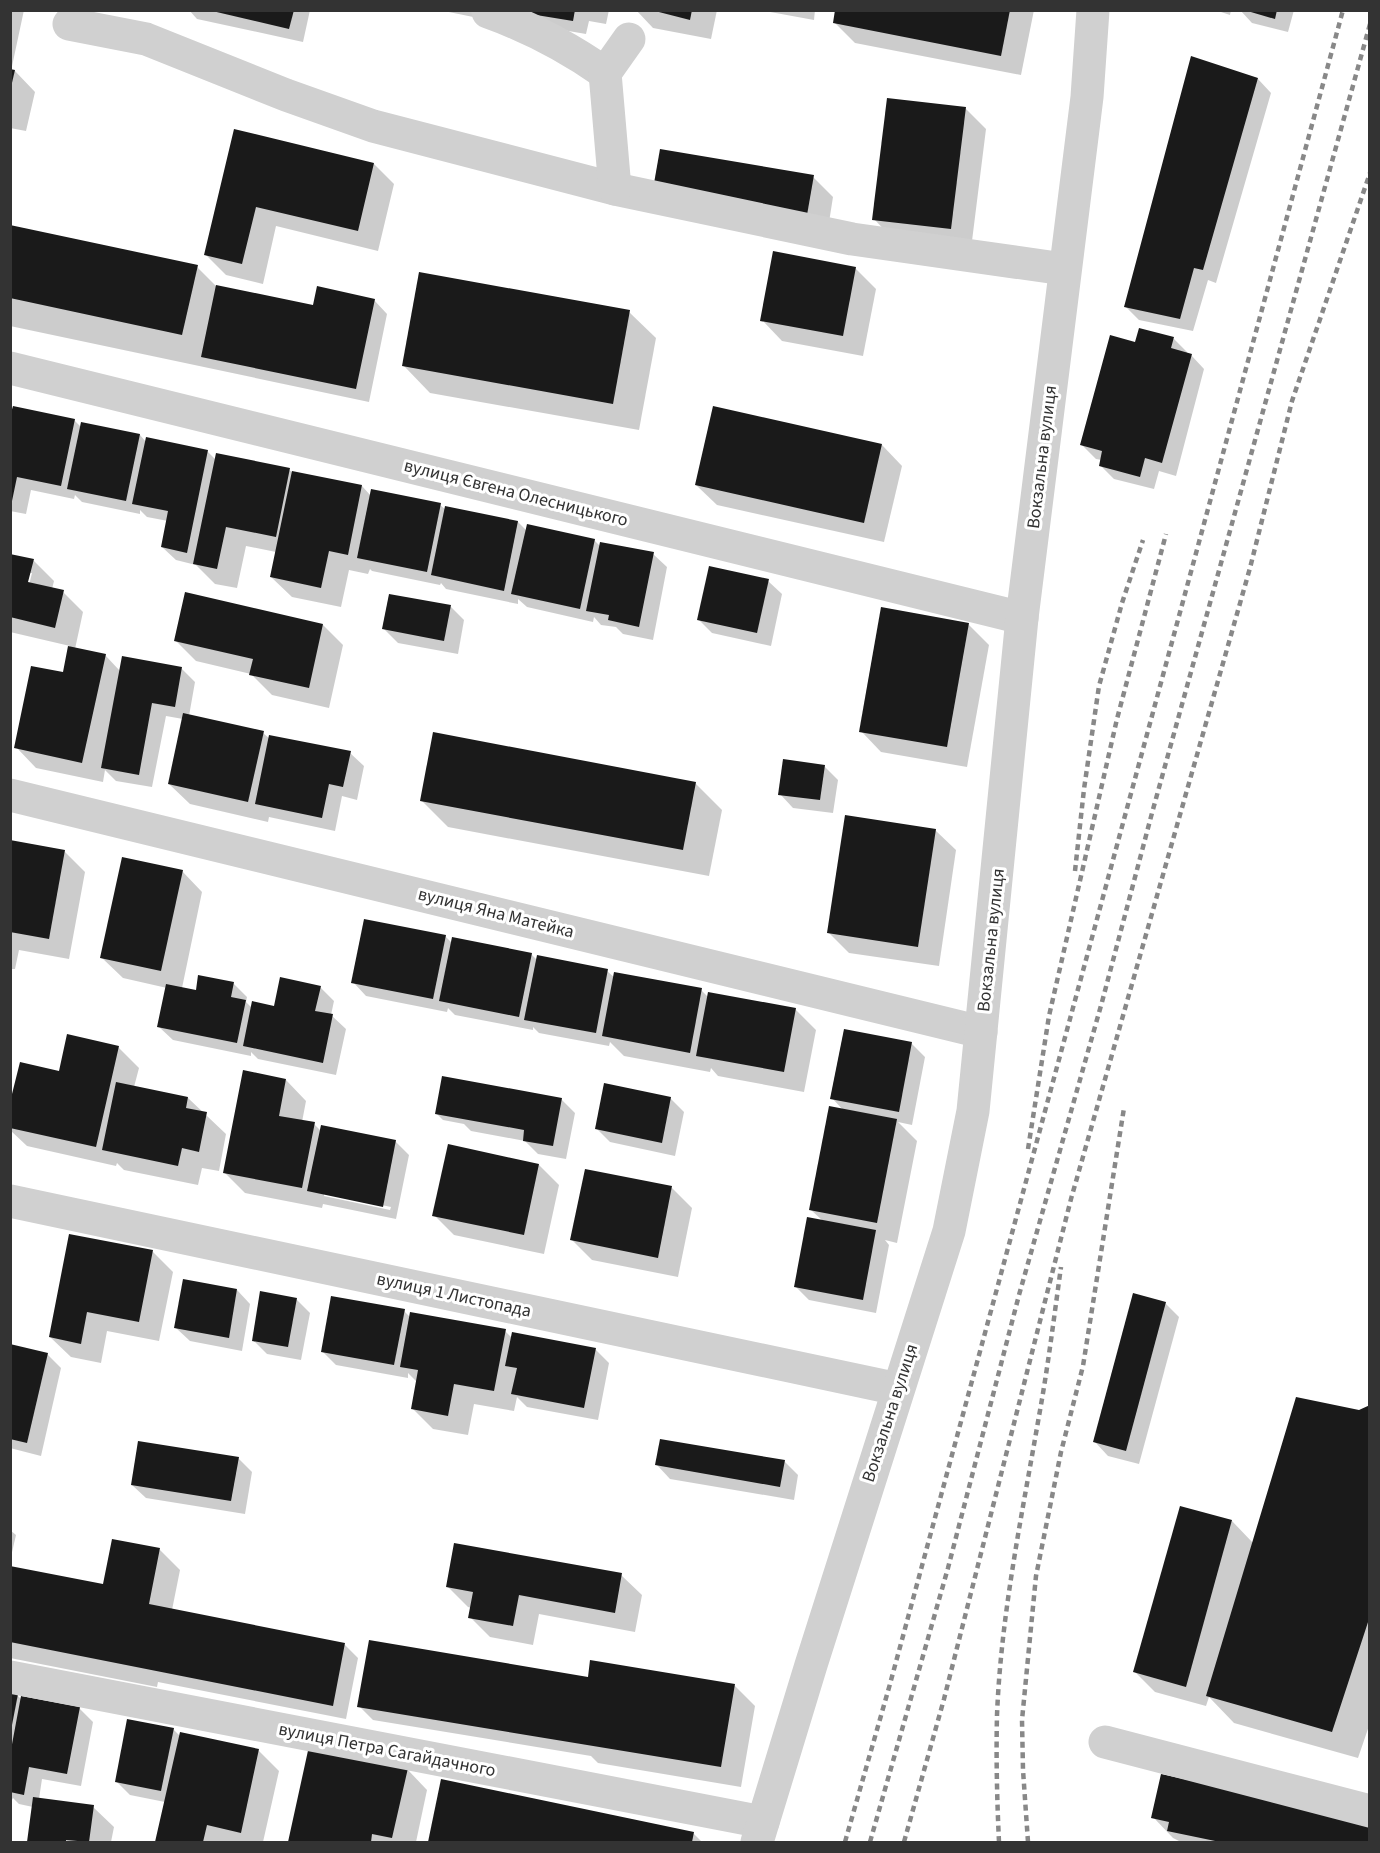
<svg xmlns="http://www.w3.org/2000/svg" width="1380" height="1853" font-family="'Source Sans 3',sans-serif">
<rect width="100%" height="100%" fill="#fff"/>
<g fill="#0003" fill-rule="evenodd">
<polygon points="10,10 24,10 11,71 15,71 35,92 26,131 10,128"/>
<polygon points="189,10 310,10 303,42 197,19"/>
<polygon points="439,10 485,10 483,19"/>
<polygon points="523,10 609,10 606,24 589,21 586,34 539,26"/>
<polygon points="636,10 717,10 711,39 653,28"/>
<polygon points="759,10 815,10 814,20"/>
<polygon points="837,10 1034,10 1021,75 855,43 835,23"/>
<polygon points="1215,10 1231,10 1230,15"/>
<polygon points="1240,10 1294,10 1288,32 1252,23"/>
<polygon points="1258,79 1271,93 1216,283 1208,280 1193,331 1139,320 1125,306"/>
<polygon points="965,108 986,129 971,249 894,240 874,219"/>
<polygon points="235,131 374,164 394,184 378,251 276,226 263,284 226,275 206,255"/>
<polygon points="813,177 833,197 827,235 654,188"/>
<polygon points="10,226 197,267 217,287 314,307 374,300 387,314 369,402 10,326"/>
<polygon points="855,268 876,289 863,356 782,341 762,320"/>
<polygon points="629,312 656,338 639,430 430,393 404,366"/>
<polygon points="1174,339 1187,352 1187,354 1191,355 1204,369 1176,476 1159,471 1154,489 1114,479 1100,465 1102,460 1096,459 1082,445 1136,344"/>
<polygon points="10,408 13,410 74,420 81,427 140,435 146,442 207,451 216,460 289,470 292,472 362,486 371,496 440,505 446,510 518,522 527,531 594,540 601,547 653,554 667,567 653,640 623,634 616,627 601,625 594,617 593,622 527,607 518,599 518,604 446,589 441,583 440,585 372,571 370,569 368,574 349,570 341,607 292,597 271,577 276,552 246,546 237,588 215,584 196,565 176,560 162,547 168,521 147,517 140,510 140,514 82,502 75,495 74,499 31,490 26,514 10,511"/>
<polygon points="882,445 902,466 884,542 717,505 696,485"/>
<path d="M10,555L34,561L54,581L52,589L63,592L83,612L75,649L105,655L120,671L181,668L195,682L189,716L263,733L270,739L350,753L364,766L357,800L342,796L335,831L269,817L268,822L190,804L169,784L183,719L166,716L152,787L116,781L105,770L103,782L36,768L16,747L64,674L70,646L10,632ZM29,573H32L28,589L25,588Z"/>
<polygon points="768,581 782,594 771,646 712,633 699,620"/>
<polygon points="451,607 464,620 458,654 398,643 384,629"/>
<polygon points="968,624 989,645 967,767 881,752 861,731"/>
<polygon points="323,625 343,645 329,708 272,695 251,674 196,661 176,641"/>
<polygon points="824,766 838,780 833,813 793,808 780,794"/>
<polygon points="695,783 722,810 709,876 448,827 421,800"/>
<polygon points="935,830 956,850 939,966 849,953 829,933"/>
<polygon points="10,842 64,851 85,872 69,959 19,950 15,969 10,969"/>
<polygon points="182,871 202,892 182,988 197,991 233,983 247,997 246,1002 252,1008 275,1008 320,987 334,1001 331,1015 346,1029 336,1075 258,1059 251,1052 251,1056 173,1040 159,1027 167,988 123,978 102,958"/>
<polygon points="445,936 452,943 531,954 537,960 607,971 615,978 701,990 709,998 795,1009 816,1030 804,1092 718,1076 711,1068 710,1072 624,1056 610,1042 609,1046 539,1033 533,1027 533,1030 455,1015 448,1008 447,1012 366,996 353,982"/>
<polygon points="911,1043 925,1057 912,1125 898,1122 917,1141 897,1243 885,1240 889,1245 876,1313 809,1300 796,1287 823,1221 811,1210 843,1110 832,1098"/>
<polygon points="118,1047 139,1068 134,1087 188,1098 226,1134 219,1171 202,1168 198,1185 124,1170 117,1163 116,1166 27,1146 10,1130 10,1109 60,1073"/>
<path d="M286,1080L306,1101L302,1122L314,1124L321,1131L395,1141L409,1155L396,1219L323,1204L322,1208L245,1193L224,1172ZM324,1193L391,1207L390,1210L324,1196Z"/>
<polygon points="670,1098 684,1112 675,1156 610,1142 596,1128"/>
<polygon points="561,1099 575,1113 566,1159 538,1154 525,1141 471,1131 464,1124 443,1120 436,1113"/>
<polygon points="539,1165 559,1185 544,1254 454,1235 434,1215"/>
<polygon points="672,1188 692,1208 678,1277 592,1260 572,1240"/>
<polygon points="152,1251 173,1272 159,1341 107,1331 101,1363 71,1357 50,1337"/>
<polygon points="237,1290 250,1304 242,1351 190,1341 176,1328"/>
<polygon points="296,1299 310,1313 301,1360 267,1354 253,1340"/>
<polygon points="1165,1303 1179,1317 1139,1464 1108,1456 1095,1442"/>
<polygon points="404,1311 410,1317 505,1331 512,1338 513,1334 596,1350 609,1363 598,1420 527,1407 517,1397 514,1411 474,1404 468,1435 433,1429 412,1408 417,1382 408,1373 408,1378 336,1365 323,1352"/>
<polygon points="10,1346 47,1354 61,1368 41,1456 10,1448"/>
<polygon points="1370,1406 1370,1723 1358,1758 1234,1723 1209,1697 1206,1706 1155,1692 1135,1672 1232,1521 1254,1544 1359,1412"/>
<polygon points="238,1458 252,1472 245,1514 146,1498 132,1485"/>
<polygon points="784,1461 798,1475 794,1500 670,1479 657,1465"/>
<polygon points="10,1530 16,1535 10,1561"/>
<polygon points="160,1550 180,1570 172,1610 345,1645 358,1658 346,1719 158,1682 157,1687 10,1658 10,1568 104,1586"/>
<polygon points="621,1575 642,1595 635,1632 539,1614 533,1645 490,1637 470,1617 471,1608 468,1607 447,1586"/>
<polygon points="592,1662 735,1686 755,1706 741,1787 598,1763 591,1756 373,1720 359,1706 589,1678"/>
<polygon points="10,1694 17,1695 22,1700 79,1708 93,1722 81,1786 42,1779 39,1799 93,1807 114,1827 111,1842 28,1842 33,1807 19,1804 13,1798 10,1803"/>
<polygon points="173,1729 180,1736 258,1750 279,1771 263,1842 157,1842 165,1802 130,1795 116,1781"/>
<polygon points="310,1748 407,1769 427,1790 416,1842 290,1842"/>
<polygon points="442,1781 694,1834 702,1842 429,1842"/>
<polygon points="1153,1817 1370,1822 1370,1842 1181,1842 1173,1838"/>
</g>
<g fill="#1a1a1a">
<polygon points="208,10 294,10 289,29"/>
<polygon points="524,10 575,10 573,21 524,13"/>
<polygon points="651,10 692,10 690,20"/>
<polygon points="835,10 1010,10 1001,56 833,23"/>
<polygon points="1244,10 1277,10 1275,19"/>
<polygon points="1191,56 1258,78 1203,270 1194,268 1180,319 1124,307"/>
<polygon points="10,69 15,70 11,87 10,87"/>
<polygon points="887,98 966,107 951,229 872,220"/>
<polygon points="234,129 374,163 358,231 256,207 242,264 204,255"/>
<polygon points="660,149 814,175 807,215 653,189"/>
<polygon points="10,225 198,265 182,335 10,298"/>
<polygon points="773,251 856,267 843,336 760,321"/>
<polygon points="419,272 630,310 613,404 402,366"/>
<polygon points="216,285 313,305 317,286 375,299 356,389 201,357"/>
<polygon points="1139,328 1174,337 1171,348 1192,354 1162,463 1145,458 1140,477 1099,466 1102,451 1080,445 1110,335 1135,342"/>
<polygon points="13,406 75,419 61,486 17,477 12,501 10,500 10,416"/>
<polygon points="713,406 882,444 864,523 695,485"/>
<polygon points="81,422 140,434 126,501 67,489"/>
<polygon points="146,437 208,450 187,553 161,547 168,511 132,504"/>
<polygon points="216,453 290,468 276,537 226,527 217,569 193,564"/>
<polygon points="292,471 362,485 348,555 329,551 321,588 270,577"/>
<polygon points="371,489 441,503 427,572 357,558"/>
<polygon points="445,506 518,521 504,591 431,575"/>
<polygon points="527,524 595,539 580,609 511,594"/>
<polygon points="600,542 654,552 639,627 608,620 609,615 586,611"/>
<polygon points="10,554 34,559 28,582 64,590 55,628 10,617"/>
<polygon points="709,566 769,579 757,633 697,620"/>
<polygon points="185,592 323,624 309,688 249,675 253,659 174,641"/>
<polygon points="389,594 451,605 444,641 382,629"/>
<polygon points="881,607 969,623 947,747 859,732"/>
<polygon points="68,646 106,654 82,763 14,748 31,666 63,672"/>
<polygon points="122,656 182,667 175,707 152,703 139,775 101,768"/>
<polygon points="183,713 264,731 248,802 168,784"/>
<polygon points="433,732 696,782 683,850 420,801"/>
<polygon points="269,735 351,751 343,787 329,784 322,818 255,804"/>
<polygon points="783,759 825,765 820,800 778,795"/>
<polygon points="845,815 936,829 918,947 827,933"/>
<polygon points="10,840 65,850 49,939 10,932"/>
<polygon points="122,857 183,870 161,971 100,958"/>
<polygon points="364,919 446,935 433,999 351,983"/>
<polygon points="452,937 532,953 519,1017 439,1001"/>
<polygon points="537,955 608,969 596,1033 524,1020"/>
<polygon points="614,972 702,988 690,1053 602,1036"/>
<polygon points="198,975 234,982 231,997 246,1000 237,1043 157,1027 166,984 196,990"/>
<polygon points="280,977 321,986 315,1011 333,1014 323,1063 243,1046 252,1001 274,1006"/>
<polygon points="708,992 796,1008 784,1072 696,1056"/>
<polygon points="844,1029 912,1042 899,1112 830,1099"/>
<polygon points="67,1034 119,1046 96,1147 10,1128 10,1102 20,1062 59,1071"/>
<polygon points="243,1070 286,1079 279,1116 315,1122 302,1188 223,1173"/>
<polygon points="442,1076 562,1098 553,1146 523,1141 524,1130 435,1114"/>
<polygon points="116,1082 188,1097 186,1108 207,1112 199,1152 182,1148 178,1166 102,1150"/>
<polygon points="604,1083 671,1097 662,1143 595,1129"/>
<polygon points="829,1106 897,1119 877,1223 809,1210"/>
<polygon points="321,1125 396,1140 383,1207 307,1191"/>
<polygon points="448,1144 539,1164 524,1235 432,1216"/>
<polygon points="585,1169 672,1186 658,1258 570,1240"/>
<polygon points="807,1217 876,1230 863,1300 794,1287"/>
<polygon points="69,1234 153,1250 139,1322 87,1312 81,1344 49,1337"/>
<polygon points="183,1279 237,1289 229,1338 174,1328"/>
<polygon points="260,1291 297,1298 288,1347 252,1341"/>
<polygon points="1133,1293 1166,1302 1126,1451 1093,1442"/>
<polygon points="331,1296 405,1309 394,1365 321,1352"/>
<polygon points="410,1312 506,1329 494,1391 454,1384 448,1416 411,1409 418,1370 400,1367"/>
<polygon points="512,1332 596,1348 584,1408 511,1394 517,1368 505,1366"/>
<polygon points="10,1344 48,1353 27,1443 10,1439"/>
<polygon points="1296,1397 1359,1410 1370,1405 1370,1616 1332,1732 1206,1696"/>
<polygon points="660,1439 785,1460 780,1487 655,1465"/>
<polygon points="138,1441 239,1457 231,1501 131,1485"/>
<polygon points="1180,1506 1232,1520 1186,1687 1133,1672"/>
<polygon points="112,1539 160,1548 149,1604 345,1643 333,1706 10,1642 10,1566 103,1584"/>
<polygon points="454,1543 622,1573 615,1613 519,1595 513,1626 468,1618 473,1592 446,1587"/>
<polygon points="369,1640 588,1677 590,1660 735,1684 721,1767 357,1707"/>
<polygon points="10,1692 18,1694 12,1725 10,1725"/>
<polygon points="21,1696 80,1707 67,1774 29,1767 24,1795 10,1792 10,1755"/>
<polygon points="127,1719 174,1728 161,1791 115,1782"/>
<polygon points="180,1732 259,1749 241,1833 207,1825 203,1842 155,1842"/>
<polygon points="309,1746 408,1768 392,1838 372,1834 371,1842 288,1842"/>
<polygon points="1161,1774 1370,1820 1370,1842 1220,1842 1167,1831 1169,1822 1151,1818"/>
<polygon points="441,1779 694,1832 692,1842 428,1842"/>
<polygon points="33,1797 94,1805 89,1842 66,1840 66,1842 27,1842"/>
</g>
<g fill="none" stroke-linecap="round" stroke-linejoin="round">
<g stroke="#d0d0d0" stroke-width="33">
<path d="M488,12C530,27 568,47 605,73"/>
<polyline points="69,24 146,39 286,95 373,126 615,189 852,239 1064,269"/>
<polyline points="615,189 605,73 629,39"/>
<polyline points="10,368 1022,618"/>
<polyline points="10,795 981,1032"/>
<polyline points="10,1201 898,1389"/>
<polyline points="10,1677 763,1822"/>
<polyline points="1105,1742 1370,1811"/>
<polyline points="757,1842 811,1665 949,1231 973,1111 1022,618 1087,97 1093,10"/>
</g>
<g stroke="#888" stroke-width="4.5" stroke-dasharray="6 4.5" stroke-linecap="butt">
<polyline points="1075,871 1084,789 1099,686 1122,603 1143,540"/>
<polyline points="1028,1149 1049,1016 1117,719 1166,534"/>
<polyline points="845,1842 890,1684 1343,10"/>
<polyline points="870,1842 948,1568 1019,1295 1102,1002 1152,813 1370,24"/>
<polyline points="904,1842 944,1699 1071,1199 1250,568 1292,401 1370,173"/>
<path d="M999,1842C997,1800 996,1757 997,1715C1001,1614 1022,1515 1039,1416C1048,1367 1054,1317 1061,1267"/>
<polyline points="1028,1842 1023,1770 1022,1720 1036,1576 1061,1452 1083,1366 1124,1108"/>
</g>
</g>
<g text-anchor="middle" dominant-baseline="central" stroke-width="6" stroke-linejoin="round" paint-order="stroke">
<g font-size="18" fill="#333" stroke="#fff">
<text transform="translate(1042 457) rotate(-83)">Вокзальна вулиця</text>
<text transform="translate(516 493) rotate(14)">вулиця Євгена Олесницького</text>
<text transform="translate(496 913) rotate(14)">вулиця Яна Матейка</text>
<text transform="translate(991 940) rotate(-84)">Вокзальна вулиця</text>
<text transform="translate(454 1295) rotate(12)">вулиця 1 Листопада</text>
<text transform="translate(890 1413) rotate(-72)">Вокзальна вулиця</text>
<text transform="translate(387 1750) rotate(11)">вулиця Петра Сагайдачного</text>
</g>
</g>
<rect width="1380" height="1853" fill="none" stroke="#333333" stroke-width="24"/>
</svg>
